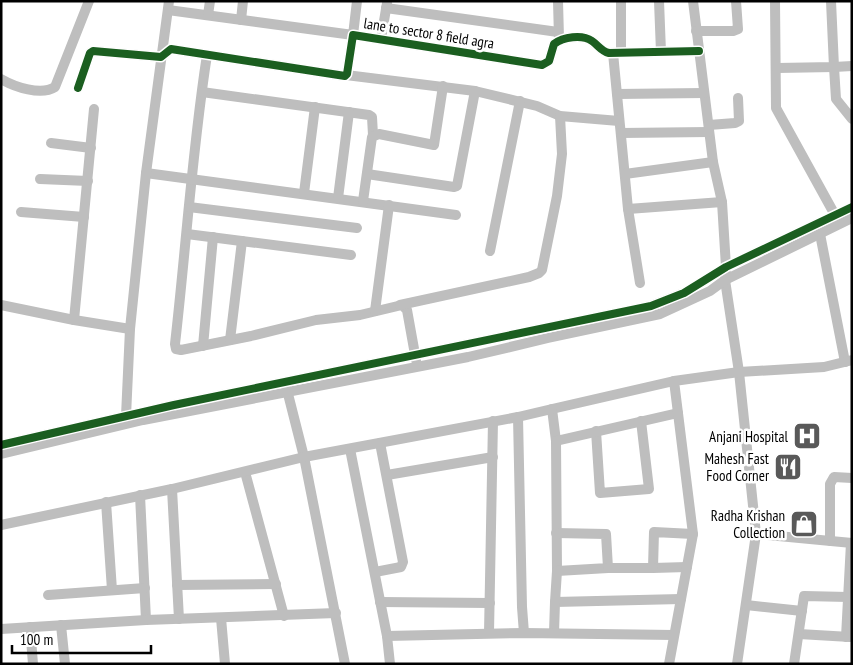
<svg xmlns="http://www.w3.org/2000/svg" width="853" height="665" font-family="'PT Sans Narrow',sans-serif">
<rect width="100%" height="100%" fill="#fff"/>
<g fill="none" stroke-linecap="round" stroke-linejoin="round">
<g stroke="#bebebe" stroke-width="10">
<polyline points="558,1 559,38"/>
<polyline points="659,1 661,52"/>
<polyline points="693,1 713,162 722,202 726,267 725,280 739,372 756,534 737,664"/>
<polyline points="775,1 776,108 835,215"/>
<polyline points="386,8 558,32"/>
<polyline points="168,10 353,35 357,1"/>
<polyline points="208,15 210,1"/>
<polyline points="241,20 243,1"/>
<polyline points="696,31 733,31 738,29 736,1"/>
<polyline points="381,39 387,3"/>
<polyline points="613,53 628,209 640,283"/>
<polyline points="621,53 621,1"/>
<path d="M207,55C192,151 186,248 175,344L176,349L181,350L251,336L316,320L360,315L402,305L407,310L416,360"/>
<polyline points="852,66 834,67 836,99 852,119"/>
<polyline points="777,68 834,67 831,1"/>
<polyline points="346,75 475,91 537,106 560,116 619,121"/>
<path d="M1,79C15,87 41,96 55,87L89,1"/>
<path d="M78,88L90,53L93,51L161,57L171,49L345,76L347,74L353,35L542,65L549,61L554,44C563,37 582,34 592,41C598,45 601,51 609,53L699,51"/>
<polyline points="202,92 369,115 372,117 373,135"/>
<polyline points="617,94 704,93"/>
<polyline points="709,125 735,123 739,121 738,98"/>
<polyline points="621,133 709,132"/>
<polyline points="51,143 91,148"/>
<polyline points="146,173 456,215"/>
<polyline points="367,174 454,187 457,186 475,91"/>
<polyline points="625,174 713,162"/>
<polyline points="40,179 88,181"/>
<polyline points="304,193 315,107"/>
<polyline points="338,198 349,112"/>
<polyline points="363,201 372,137 379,134 434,145 443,86"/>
<polyline points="189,207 357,228"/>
<polyline points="628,209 722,202"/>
<polyline points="21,212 84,217"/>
<polyline points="187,234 351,255"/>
<polyline points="820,234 845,362"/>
<polyline points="490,251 520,101"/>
<polyline points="1,305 74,320 130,329"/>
<polyline points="400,305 529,277 539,273 542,270 557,196 562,154 560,116"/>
<polyline points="375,311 389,205"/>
<polyline points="74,320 94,109"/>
<polyline points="230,340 242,241"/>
<polyline points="203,346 213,237"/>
<polyline points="674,381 552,409 556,441 557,571 555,602 681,599"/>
<polyline points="286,386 304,457 345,664"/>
<polyline points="126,416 130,329 146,173 169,1"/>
<polyline points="518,417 522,607 524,633"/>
<polyline points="596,431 600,493 649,489 641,421"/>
<polyline points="556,441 678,413"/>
<polyline points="1,445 174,405 651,306 684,293 726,267 852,207"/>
<polyline points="350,449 387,636 390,664"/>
<polyline points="1,454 143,420 468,357 548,338 660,314 710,291 725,280 852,218"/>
<polyline points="245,472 284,616"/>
<polyline points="387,475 493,457"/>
<polyline points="172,489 179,619"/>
<polyline points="140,495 146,620"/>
<polyline points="106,502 112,590"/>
<polyline points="1,525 172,489 304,457 518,417 552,409"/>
<polyline points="556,533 606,534 608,568 557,571"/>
<polyline points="756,534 852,543"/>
<polyline points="830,541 830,484 834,477 852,478"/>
<polyline points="687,567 653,568 654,532 693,534"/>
<polyline points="608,568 653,568"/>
<polyline points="375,572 401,567 403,562 380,443"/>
<polyline points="177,585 276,584"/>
<polyline points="48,595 145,588"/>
<polyline points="380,602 490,603"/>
<polyline points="746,605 802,611"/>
<polyline points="221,618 225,664"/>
<polyline points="61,625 65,664"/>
<polyline points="30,627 33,664"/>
<polyline points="1,629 146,620 336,613"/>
<polyline points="489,633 493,421"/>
<polyline points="554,633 555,602"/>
<polyline points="799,634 850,637"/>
<polyline points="387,636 524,633 674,635"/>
<polyline points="846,637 851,543"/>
<polyline points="669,664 693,534 674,381 739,372 824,367 852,360"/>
<polyline points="794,664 804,596 848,597"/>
</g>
<g stroke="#fff" stroke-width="11">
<g id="cycleway">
<path d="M78,88L90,53L93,51L161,57L171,49L345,76L347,74L353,35L542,65L549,61L554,44C563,37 582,34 592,41C598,45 601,51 609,53L699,51"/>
<polyline points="1,445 174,405 651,306 684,293 726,267 852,207"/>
</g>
</g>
<use href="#cycleway" stroke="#1b5e20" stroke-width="8"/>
</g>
<defs>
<g id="hospital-square" transform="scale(1.4375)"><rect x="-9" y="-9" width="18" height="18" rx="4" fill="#595959" stroke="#fff"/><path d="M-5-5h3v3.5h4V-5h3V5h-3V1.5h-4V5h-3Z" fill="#fff"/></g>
<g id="restaurant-square" transform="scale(1.4375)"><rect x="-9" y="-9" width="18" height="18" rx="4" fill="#595959" stroke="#fff"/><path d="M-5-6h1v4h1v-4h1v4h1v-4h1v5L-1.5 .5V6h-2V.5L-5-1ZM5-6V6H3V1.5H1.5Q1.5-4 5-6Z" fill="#fff"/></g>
<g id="shop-square" transform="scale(1.4375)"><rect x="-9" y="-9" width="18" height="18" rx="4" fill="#595959" stroke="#fff"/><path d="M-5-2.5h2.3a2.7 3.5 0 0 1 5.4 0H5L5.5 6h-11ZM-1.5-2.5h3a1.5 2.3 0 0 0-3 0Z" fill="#fff"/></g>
</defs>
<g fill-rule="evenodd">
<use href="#hospital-square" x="807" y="436"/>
<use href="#restaurant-square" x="788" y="467"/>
<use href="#shop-square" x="804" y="524"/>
</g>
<g text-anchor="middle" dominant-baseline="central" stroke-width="5" stroke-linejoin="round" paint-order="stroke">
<g font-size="15" fill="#000" stroke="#fff">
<text transform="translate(429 33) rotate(9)">lane to sector 8 field agra</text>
</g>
<g font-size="15" fill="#000" stroke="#fff" text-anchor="end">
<text x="788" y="436">Anjani Hospital</text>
<text x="769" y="458">Mahesh Fast<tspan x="769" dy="17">Food Corner</tspan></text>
<text x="785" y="515">Radha Krishan<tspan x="785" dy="17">Collection</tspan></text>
</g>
</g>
<rect width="853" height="665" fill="none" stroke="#000000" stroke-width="5"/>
<path d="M12 645v8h139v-8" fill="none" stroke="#000000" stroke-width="2.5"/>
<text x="20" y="645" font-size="15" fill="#000000" stroke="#ffffff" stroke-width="4" paint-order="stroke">100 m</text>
</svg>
